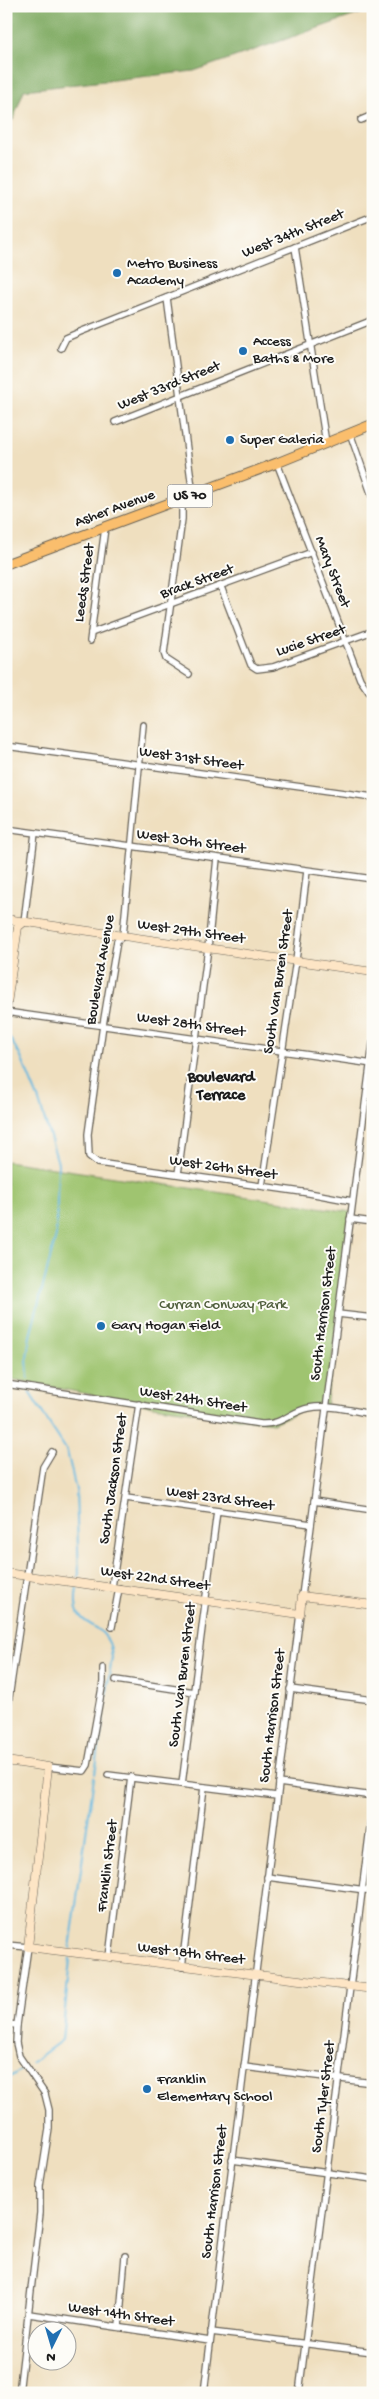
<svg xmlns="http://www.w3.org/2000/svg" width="379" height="2399" font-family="'Gochi Hand',sans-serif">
<rect width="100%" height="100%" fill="#fdfcf7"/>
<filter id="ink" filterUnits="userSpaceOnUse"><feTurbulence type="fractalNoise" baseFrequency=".02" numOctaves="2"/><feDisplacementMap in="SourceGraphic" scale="10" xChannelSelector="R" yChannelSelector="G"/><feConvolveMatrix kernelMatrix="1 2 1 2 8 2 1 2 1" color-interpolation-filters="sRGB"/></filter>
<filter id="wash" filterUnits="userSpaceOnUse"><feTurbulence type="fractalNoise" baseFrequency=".0096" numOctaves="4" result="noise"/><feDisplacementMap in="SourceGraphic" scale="20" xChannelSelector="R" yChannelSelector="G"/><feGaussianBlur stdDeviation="1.12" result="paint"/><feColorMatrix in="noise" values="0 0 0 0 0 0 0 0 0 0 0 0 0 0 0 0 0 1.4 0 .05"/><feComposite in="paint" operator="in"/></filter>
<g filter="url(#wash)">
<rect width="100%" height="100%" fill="#efdfbf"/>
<polygon fill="#9fc46f" stroke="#5e7046" points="6,1161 351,1212 326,1407 310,1407 273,1423 139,1404 6,1378"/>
<polygon fill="#7faa62" stroke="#4e633f" points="6,6 373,6 373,9 194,71 24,90 13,120 6,119"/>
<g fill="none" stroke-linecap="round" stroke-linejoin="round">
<g stroke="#63b8df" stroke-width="2">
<polyline points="9,1037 20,1055 39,1101 58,1163 56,1236 30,1336 27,1357 28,1378"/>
<polyline points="29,1392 67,1451 76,1490 79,1576"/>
<path d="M77,1588C70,1630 96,1617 108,1641C111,1646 111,1652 112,1657L95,1774"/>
<polyline points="70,1948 94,1777"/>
<polyline points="31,2063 62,2040 70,1959"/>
<polyline points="6,2080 22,2069"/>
</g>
</g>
</g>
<g filter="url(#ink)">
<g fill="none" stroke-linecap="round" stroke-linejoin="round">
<g stroke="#666055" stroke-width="8">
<g id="street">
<polyline points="361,120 373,115"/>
<polyline points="295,247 326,443"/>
<polyline points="167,298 193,495"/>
<polyline points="61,348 66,338 80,332 373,216"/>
<polyline points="115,422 373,320"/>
<polyline points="350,433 372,496"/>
<polyline points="277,463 360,679 369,692 373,693"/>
<polyline points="182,499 182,519 164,653 166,659 189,674"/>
<polyline points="221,587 251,665 257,669 273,667 373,631"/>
<polyline points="91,633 312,552"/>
<polyline points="90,641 105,528"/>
<polyline points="143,725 123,936 117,941 103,1025 88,1134 89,1156 98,1163 309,1193 352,1201"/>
<polyline points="6,746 373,797"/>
<polyline points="6,829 373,879"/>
<polyline points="24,922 35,833"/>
<polyline points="6,1012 373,1064"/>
<polyline points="178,1174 208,948 217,858"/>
<polyline points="262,1186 296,960 307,871"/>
<polyline points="350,1219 373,1222"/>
<polyline points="338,1314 373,1318"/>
<path d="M6,1384L261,1424C283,1425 291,1411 309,1408C329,1404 353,1411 373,1414"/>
<polyline points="126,1498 311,1524"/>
<polyline points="314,1501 373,1510"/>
<polyline points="112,1587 139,1404"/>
<polyline points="302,1596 373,1043"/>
<polyline points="112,1627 119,1588"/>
<polyline points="116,1680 194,1692"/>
<polyline points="290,1689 373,1700"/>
<polyline points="6,1718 43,1467 52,1452"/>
<polyline points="48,1767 84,1771 88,1765 103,1682 103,1668"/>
<polyline points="108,1775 277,1796"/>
<polyline points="279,1783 373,1796"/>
<polyline points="182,1784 217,1511"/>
<polyline points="267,1877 373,1891"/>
<polyline points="6,1945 28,1947 17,2025 16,2043 19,2056 45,2094 49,2110 49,2129 40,2186 40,2213 19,2393"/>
<polyline points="109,1957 131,1777"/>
<polyline points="182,1967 204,1787"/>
<polyline points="6,2024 17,2025"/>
<polyline points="244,2067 373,2083"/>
<polyline points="232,2160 373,2179"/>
<polyline points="29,2314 210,2341"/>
<polyline points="119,2327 125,2256"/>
<polyline points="211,2332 373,2352"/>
<polyline points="204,2393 300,1614"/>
<polyline points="299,2393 373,1804"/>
</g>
</g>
<g stroke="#666055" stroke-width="9">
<g id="secondary">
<polyline points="6,919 373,972"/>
<polyline points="6,1011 18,927 24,922"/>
<polyline points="6,1573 300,1614 302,1596 373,1605"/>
<polyline points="6,1761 48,1767 28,1947 373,1989"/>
</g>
</g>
<g stroke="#666055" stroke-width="11">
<polyline id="primary" points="6,564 277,463 373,424"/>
</g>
<use href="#street" stroke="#fff" stroke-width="5.5"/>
<use href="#secondary" stroke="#fde5c5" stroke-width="8"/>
<use href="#primary" stroke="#fabe6d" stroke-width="9"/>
</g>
</g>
<g fill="#1f6fb2" stroke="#fdfcf7" stroke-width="2">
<circle cx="117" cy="273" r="5"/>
<circle cx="243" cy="351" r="5"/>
<circle cx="230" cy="440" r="5"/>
<circle cx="101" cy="1326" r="5"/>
<circle cx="147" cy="2089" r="5"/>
</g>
<g text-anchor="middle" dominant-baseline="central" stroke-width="4" stroke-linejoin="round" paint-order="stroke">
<rect fill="#fdfcf7" stroke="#605f5e" stroke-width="1" x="167.5" y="484.5" width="45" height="23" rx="4"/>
<g font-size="14" font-weight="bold" fill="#1c1c1c">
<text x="190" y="496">US 70</text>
</g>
<g font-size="15" fill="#1c1c1c" stroke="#fdfcf7">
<text transform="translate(293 234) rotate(-22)">West 34th Street</text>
<text transform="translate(169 386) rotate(-22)">West 33rd Street</text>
<text transform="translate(115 509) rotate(-20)">Asher Avenue</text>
<text transform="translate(332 572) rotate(69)">Mary Street</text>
<text transform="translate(197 582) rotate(-20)">Brack Street</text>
<text transform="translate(85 583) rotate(-82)">Leeds Street</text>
<text transform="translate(311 641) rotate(-19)">Lucie Street</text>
<text transform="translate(191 759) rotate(8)">West 31st Street</text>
<text transform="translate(191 842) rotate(8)">West 30th Street</text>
<text transform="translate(191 932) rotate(8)">West 29th Street</text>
<text transform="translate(101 970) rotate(-80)">Boulevard Avenue</text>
<text transform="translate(279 982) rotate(-82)">South Van Buren Street</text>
<text transform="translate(191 1025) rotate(8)">West 28th Street</text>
<text transform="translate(223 1168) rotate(8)">West 26th Street</text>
<text transform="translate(324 1314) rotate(-83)">South Harrison Street</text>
<text transform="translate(193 1400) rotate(9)">West 24th Street</text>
<text transform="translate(114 1479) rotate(-82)">South Jackson Street</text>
<text transform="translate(220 1499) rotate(8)">West 23rd Street</text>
<text transform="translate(155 1579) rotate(8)">West 22nd Street</text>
<text transform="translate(183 1675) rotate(-83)">South Van Buren Street</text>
<text transform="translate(273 1716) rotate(-83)">South Harrison Street</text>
<text transform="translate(108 1866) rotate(-83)">Franklin Street</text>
<text transform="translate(191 1954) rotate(7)">West 18th Street</text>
<text transform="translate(324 2097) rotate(-83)">South Tyler Street</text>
<text transform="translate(215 2192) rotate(-83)">South Harrison Street</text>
<text transform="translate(121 2315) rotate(8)">West 14th Street</text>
</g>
<g font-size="15" fill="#1c1c1c" stroke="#fdfcf7" text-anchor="start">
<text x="127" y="264">Metro Business<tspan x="127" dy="17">Academy</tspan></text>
<text x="253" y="342">Access<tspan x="253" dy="17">Baths &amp; More</tspan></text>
<text x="240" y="440">Super Galeria</text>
<text x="111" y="1326">Gary Hogan Field</text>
<text x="157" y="2080">Franklin<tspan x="157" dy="17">Elementary School</tspan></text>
</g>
<g font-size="15" fill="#505f3d" stroke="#fdfcf7">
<text x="223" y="1305">Curran Conway Park</text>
</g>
<g font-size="16" font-weight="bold" fill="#1c1c1c" stroke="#fdfcf7">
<text x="221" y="1078">Boulevard<tspan x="221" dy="18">Terrace</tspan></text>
</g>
</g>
<rect width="379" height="2399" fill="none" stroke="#fdfcf7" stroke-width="25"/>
<g transform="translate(52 2346) rotate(185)"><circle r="24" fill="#fdfcf7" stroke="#a3a29f"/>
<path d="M0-4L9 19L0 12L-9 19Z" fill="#1f6fb2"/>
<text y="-8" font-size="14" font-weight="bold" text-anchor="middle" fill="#1c1c1c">N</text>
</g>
</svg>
